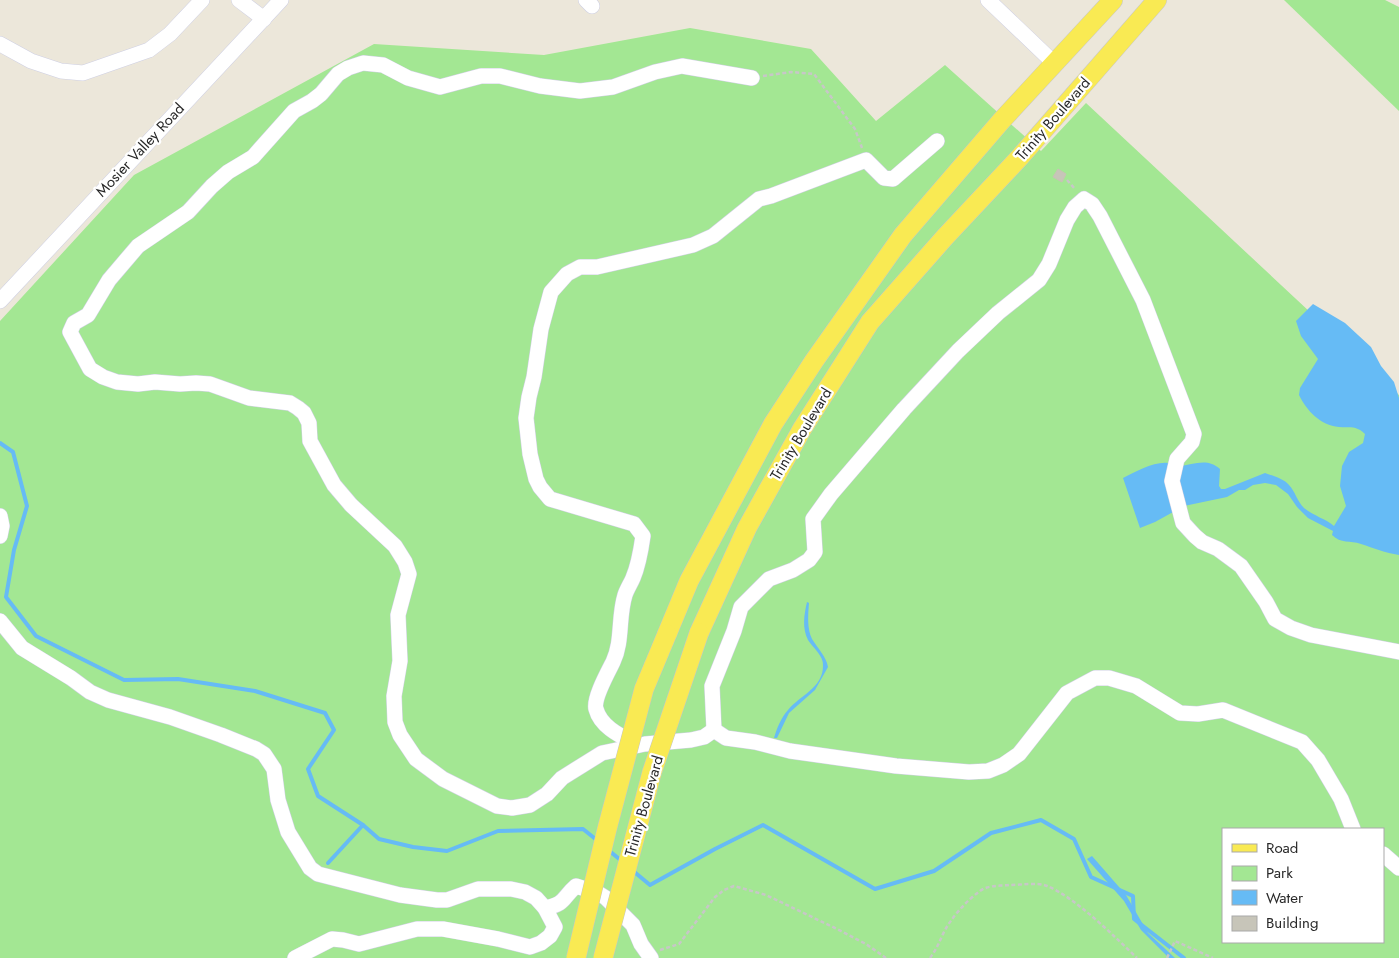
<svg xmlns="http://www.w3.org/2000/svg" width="1399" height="958" font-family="Jost,sans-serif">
<rect width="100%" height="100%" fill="#ece7da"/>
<g fill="#a3e793" fill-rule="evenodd">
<polygon points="1284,0 1385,0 1399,7 1399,111"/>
<path d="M690,28L811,49L876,121L945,65L1041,151L1086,103L1399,395V958H0V321L134,175L374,44L544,55ZM1223,829H1383V942H1223Z"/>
</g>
<g fill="#66bbf5">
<path d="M1313,304L1345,323L1371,347L1381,366L1394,382L1399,398V555C1385,553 1374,548 1361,544C1350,540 1341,544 1332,535L1333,531L1308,518L1297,507L1288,494L1276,485L1265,483L1253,485L1245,490H1239L1227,497L1184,506L1155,522L1140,528L1123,478C1135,472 1155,461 1168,463C1171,463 1175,466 1179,466C1193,465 1207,457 1220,469L1219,486L1221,489H1225L1265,473C1273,476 1283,478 1289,485C1295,491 1297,501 1304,508C1314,516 1326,519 1334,526L1346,506L1340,486L1342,466L1349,452L1363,443L1365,434C1356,425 1349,428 1339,427C1320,425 1307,411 1299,395L1300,388L1318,359L1301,336L1296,321Z"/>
<path d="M807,602L809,603C808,615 807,629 812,639C818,649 826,656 828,667L815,690L789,713L777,738H774C777,728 781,718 788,710C799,696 823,688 823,666C824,656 813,648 808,640C802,628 804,615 807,602Z"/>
<polygon points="1092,856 1126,895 1148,933 1175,958 1169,958 1141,930 1124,901 1087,859"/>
</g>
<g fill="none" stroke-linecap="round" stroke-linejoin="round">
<g stroke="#66bbf5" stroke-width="4">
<polyline points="0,443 13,452 27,506 14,550 6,597 36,636 124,680 178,679 255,691 325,713 334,730 308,769 318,796 363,825 379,839 413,847 447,851 498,831 583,829 598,841"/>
<polyline points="607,849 623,862"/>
<polyline points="328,863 363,825"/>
<polyline points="632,870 650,885 715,849 763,825 875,889 934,871 991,833 1041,820 1074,839 1091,877 1133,896 1134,919 1184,958"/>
</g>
</g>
<polygon fill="#c7c5b9" stroke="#c8c3b4" points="1058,169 1066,174 1062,182 1053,177"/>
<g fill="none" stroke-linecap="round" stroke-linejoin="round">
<g stroke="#cfd0e3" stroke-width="16">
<g id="minor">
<polyline points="239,0 264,19"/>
<polyline points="586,0 592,6"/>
<polyline points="988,0 1054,63"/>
<polyline points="0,44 31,61 61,71 83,73 149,50 170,34 202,0"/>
<polyline points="0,301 281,0"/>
<polyline points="0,516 2,526 0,536"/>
<polyline points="0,621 22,648 71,678 90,692 108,700 170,717 221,735 256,749 264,754 274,769 278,800 288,832 310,868 318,874 400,895 437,900 447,900 478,889 511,889 525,892 536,898 545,908 555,927 550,936 541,943 530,947 498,939 443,929 417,929 359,944 343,940 332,939 295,958"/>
<polyline points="714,730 704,737 691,740 645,744 602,753 562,778 547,794 530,805 512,808 497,806 443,779 416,759 400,735 395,722 394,696 400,661 398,615 409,574 405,562 395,546 351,505 334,485 310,441 309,423 304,413 298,408 290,403 249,398 210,384 196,383 180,384 155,382 138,384 117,382 103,377 90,369 70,332 74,323 88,315 109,280 138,246 188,212 212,186 228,172 253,157 294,111 312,101 321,94 338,74 348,68 363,63 383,65 408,78 440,87 481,76 500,76 540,86 580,91 613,87 655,72 682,66 752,78"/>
<polyline points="714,730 712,686 734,631 741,607 769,579 793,570 809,560 815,552 813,519 831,494 904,409 958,351 998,313 1039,280 1049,264 1067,220 1075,207 1084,199 1092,204 1100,216 1143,300 1194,434 1192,442 1177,459 1172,481 1183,523 1195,536 1202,542 1218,549 1241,566 1266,602 1275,619 1291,628 1311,635 1399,652"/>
<polyline points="714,730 726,738 755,742 790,751 896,766 969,772 988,771 1003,765 1019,754 1067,693 1095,678 1109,678 1136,686 1180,713 1198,714 1223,710 1302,742 1318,760 1341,799 1353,829"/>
<path d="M638,745C623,737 601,728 596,709C593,699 608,672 613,662C623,641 618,617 625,595C627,589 631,583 633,578C639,564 641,550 643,536L634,524L550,499L540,487L536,479L530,454L526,418L529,397L534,377L541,329L551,292L567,274L580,267H597L693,245L713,236L759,199L771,196L866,160L884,178L893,179L937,141"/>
<polyline points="1383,854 1399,868"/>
<path d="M545,908C566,904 562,898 576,886L598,893L606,898L633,925L641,944L651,958"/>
</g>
</g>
<g stroke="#c7c7c7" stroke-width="20">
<g id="major">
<polyline points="699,633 747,528 802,429 870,322 945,237 1020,157 1157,0"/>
<polyline points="667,634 689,581 773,424 814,361 903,235 1002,120 1113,0"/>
</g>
</g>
<g stroke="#c7c7c7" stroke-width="2.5" stroke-dasharray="4 2.5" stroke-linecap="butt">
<polyline points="763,76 791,72 814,74 855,129 862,148"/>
<polyline points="1067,180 1075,189"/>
<polyline points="660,950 679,944 715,897 724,890 734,886 766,895 835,928 866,944 886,958"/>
<path d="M930,958C936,950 939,943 943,934C950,919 966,901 980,891C988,885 999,886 1009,885C1021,885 1037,882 1047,886C1075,897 1115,937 1137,958"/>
<polyline points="1167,958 1175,941 1213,958"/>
</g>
<use href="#minor" stroke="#fff" stroke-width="15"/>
<use href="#major" stroke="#f9ea53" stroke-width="19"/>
<g stroke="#c7c7c7" stroke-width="20" stroke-linecap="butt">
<g id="major-bridge">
<polyline points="576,958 607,829 644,689 667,634"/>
<polyline points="603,958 652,772 699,633"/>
</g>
</g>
<use href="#major-bridge" stroke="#f9ea53" stroke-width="19"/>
</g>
<g text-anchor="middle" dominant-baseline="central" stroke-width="4.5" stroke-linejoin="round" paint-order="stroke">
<g font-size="15" fill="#292929" stroke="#fff">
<text transform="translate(1053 119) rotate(-49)">Trinity Boulevard</text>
<text transform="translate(140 150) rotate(-47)">Mosier Valley Road</text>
<text transform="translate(801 434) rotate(-59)">Trinity Boulevard</text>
<text transform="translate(644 806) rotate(-74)">Trinity Boulevard</text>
</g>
</g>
<rect x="1222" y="828" width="162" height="115" fill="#ffffff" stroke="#a9a9a9"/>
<rect x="1232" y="844" width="25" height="8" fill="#f9ea53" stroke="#a9a9a9"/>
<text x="1266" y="853" font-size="15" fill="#292929">Road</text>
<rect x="1232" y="866" width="25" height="15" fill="#a3e793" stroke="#a9a9a9"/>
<text x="1266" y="878" font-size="15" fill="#292929">Park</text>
<rect x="1232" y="890" width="25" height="15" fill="#66bbf5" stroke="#a9a9a9"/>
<text x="1266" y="903" font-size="15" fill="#292929">Water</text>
<rect x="1232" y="916" width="25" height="15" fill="#c7c5b9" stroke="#a9a9a9"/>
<text x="1266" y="928" font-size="15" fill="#292929">Building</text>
</svg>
